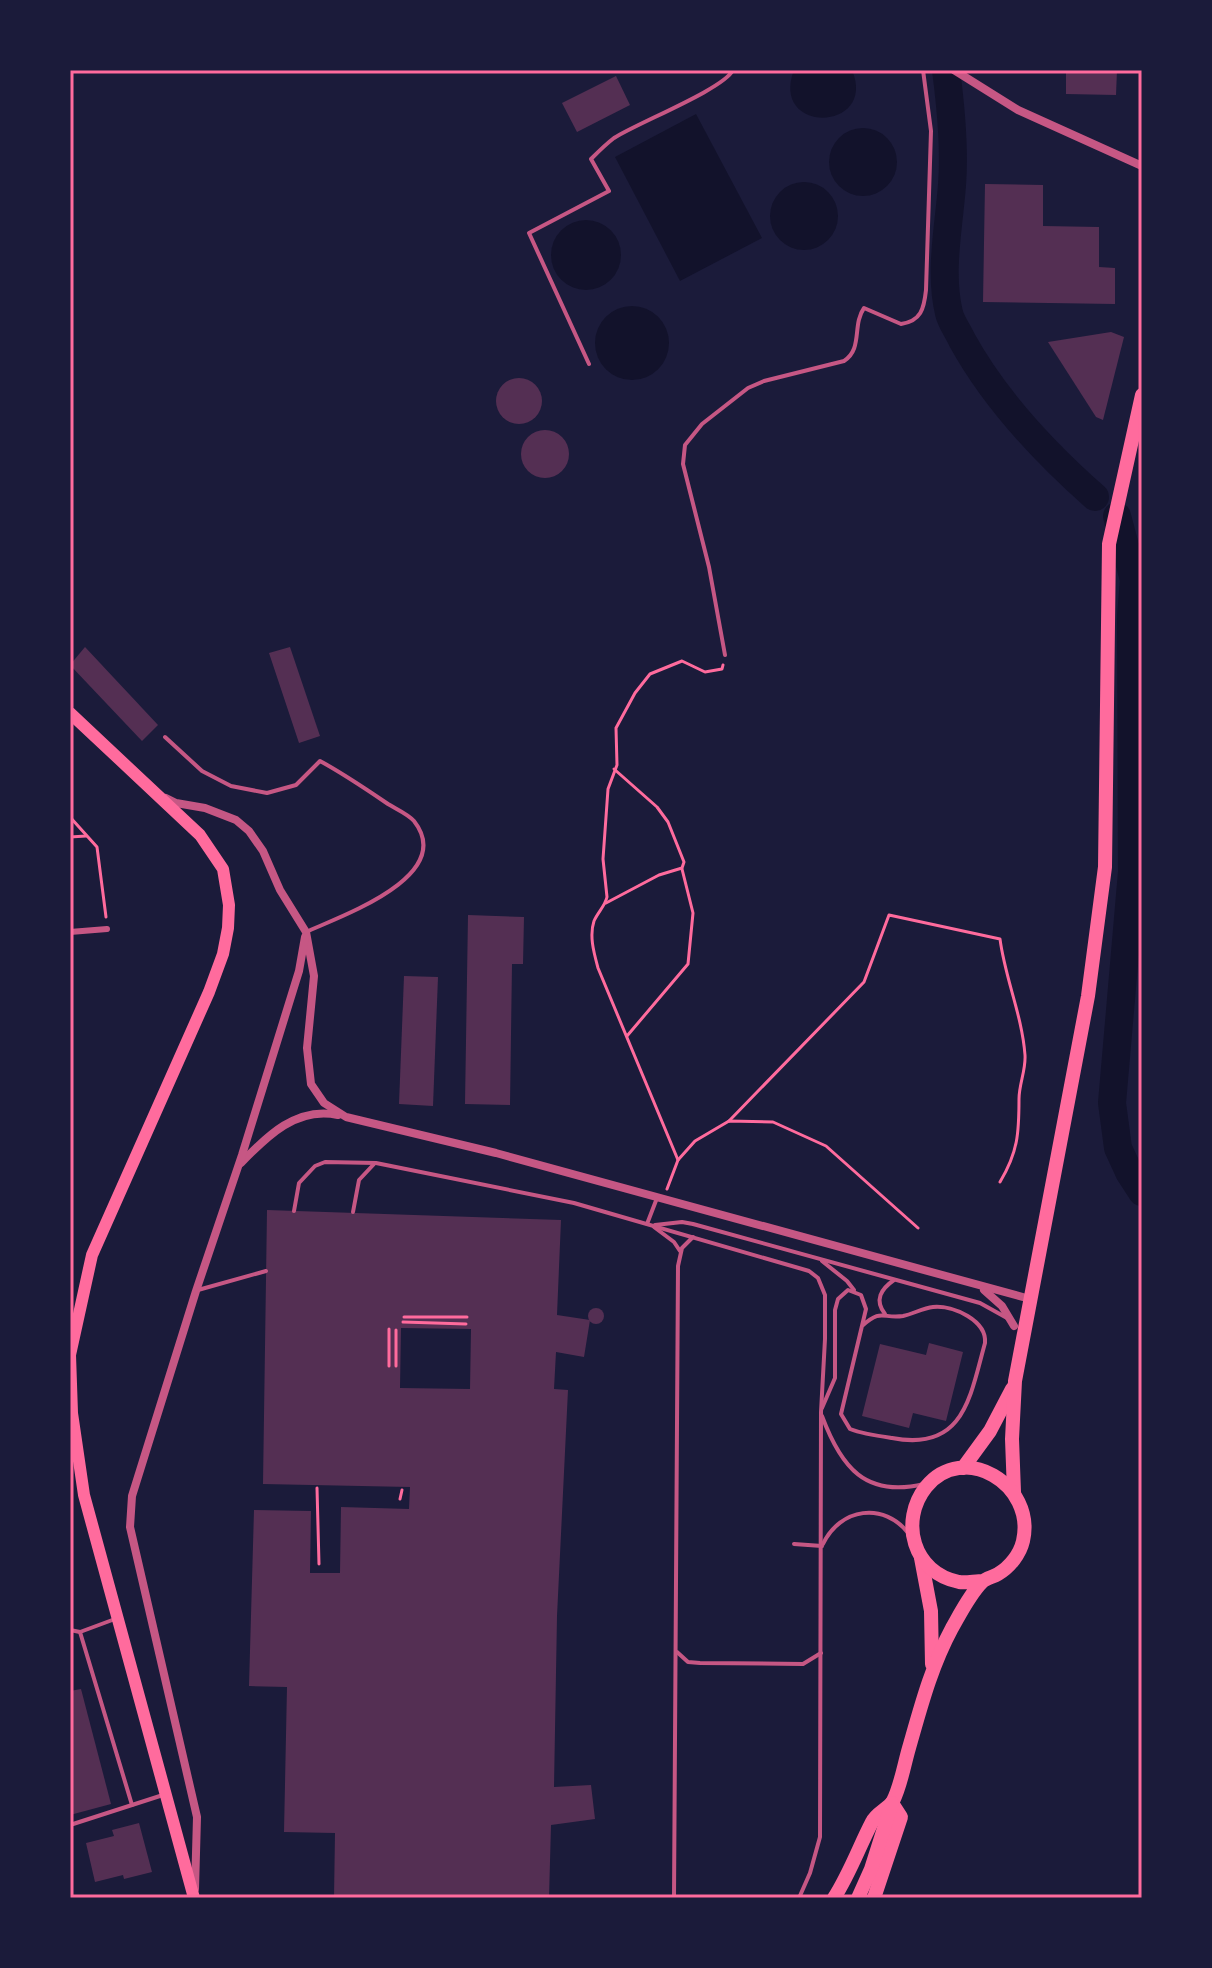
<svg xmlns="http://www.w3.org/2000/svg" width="1212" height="1968" font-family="Jost,sans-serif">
<rect width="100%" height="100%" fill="#1b1b3a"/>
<g fill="#12122b">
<path d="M794,70H852C878,132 769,135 794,70Z"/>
<polygon points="696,114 762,238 680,281 615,157"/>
<circle cx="863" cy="162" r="34"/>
<circle cx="804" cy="216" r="34"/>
<circle cx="586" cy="255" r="35"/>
<circle cx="632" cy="343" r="37"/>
</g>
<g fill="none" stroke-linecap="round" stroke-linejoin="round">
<g stroke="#12122b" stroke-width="28">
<path d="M946,70C951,108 955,147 952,185C949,226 939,272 949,313C951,322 958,331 962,340C995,400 1044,452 1095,497"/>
<polyline points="1117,516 1134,580 1131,616 1132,872 1112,1103 1118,1148 1129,1172 1142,1192"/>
</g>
</g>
<g fill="#542f53" fill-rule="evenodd">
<polygon points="1066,70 1117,70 1116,95 1066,94"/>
<polygon points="616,76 630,105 577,132 562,103"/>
<polygon points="985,184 1043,185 1043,226 1099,227 1099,267 1115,268 1115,304 983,302"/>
<polygon points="1111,332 1124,337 1103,420 1096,417 1048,342"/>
<circle cx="519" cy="401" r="23"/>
<circle cx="545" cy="454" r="24"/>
<polygon points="85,647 158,725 142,741 70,665"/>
<polygon points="290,647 320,736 299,743 269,653"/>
<polygon points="468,915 524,917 523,964 512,964 510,1105 465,1104"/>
<polygon points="404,976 438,977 433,1106 399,1104"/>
<path d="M267,1210L561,1220L557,1315L590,1320L584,1357L556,1352L554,1389L568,1390L557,1616L554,1787L591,1785L595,1819L551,1825L549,1898H334L335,1833L284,1832L287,1687L249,1686L254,1510L311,1511L310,1573H340L341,1507L409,1509L410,1487L263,1484ZM401,1328L471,1329L470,1389L400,1388Z"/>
<circle cx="596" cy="1316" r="8"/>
<polygon points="929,1343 963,1352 946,1421 913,1413 909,1428 862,1416 880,1344 926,1355"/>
<polygon points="81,1689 111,1804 70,1815 70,1691"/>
<polygon points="139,1823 152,1872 124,1879 123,1875 95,1882 86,1843 114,1836 112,1830"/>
</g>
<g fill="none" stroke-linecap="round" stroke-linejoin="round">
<g stroke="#ff6b9d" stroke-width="3">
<polyline points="70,817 97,847 106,917"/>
<polyline points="70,837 86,836"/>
<polyline points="606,903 659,875 682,868 684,862 668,822 657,807 614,769"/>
<polyline points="627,1036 688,964 693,913 682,869"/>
<path d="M729,1121L864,982L889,915L1000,939C1005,978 1022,1015 1025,1055C1026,1070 1019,1084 1019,1099C1019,1133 1018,1152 1000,1182"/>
<path d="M678,1160L598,968C594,953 589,936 594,921C598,912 605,906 607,897L603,859L608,789L617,765L616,728L635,693L650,674L682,661L705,672L722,669L723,665"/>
<polyline points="667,1189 678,1160 695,1141 729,1121 773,1122 826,1146 918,1228"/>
<polyline points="404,1317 467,1317"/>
<polyline points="403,1322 466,1324"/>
<polyline points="389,1329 389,1366"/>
<polyline points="396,1366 396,1330"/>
<polyline points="317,1488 319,1564"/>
<polyline points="400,1499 402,1490"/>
</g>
<g stroke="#c65784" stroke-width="4">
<path d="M589,364L529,233L609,191L591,159C598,152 606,144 614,138C637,123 724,89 733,70"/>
<path d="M725,655L709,567L683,464L685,445L702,424L748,388L764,381L844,361C863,349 852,325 864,308L901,324C921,321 924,309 926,290L931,131L923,70"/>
<path d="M165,737L202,771L231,786L267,793L296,785L320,761C344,774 366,789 388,804C396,809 408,814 414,821C457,876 341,916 306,932"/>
<polyline points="294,1211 299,1183 315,1166 325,1162 376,1163 574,1203 809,1271 818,1278 825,1295 825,1339 821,1412 820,1837 810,1873 799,1898"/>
<polyline points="353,1212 359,1180 374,1164"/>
<polyline points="647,1224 657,1198"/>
<polyline points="655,1225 682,1222 693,1224 980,1303 1007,1318"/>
<polyline points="654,1227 674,1242 680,1251"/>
<polyline points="822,1261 847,1281 854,1290"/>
<polyline points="198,1290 266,1271"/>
<path d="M885,1314C874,1300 881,1289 894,1280"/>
<path d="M822,1408L835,1378V1310L838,1299L848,1290L861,1295L866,1309L841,1414L850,1429C863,1434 878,1436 892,1438C964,1452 970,1397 985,1343C987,1321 954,1305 933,1307C923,1308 913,1314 903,1316C882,1319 882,1308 862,1326"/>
<path d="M822,1416C841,1467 865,1498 924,1484"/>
<polyline points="794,1544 822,1546"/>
<path d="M823,1544C840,1508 884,1501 909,1534"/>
<polyline points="115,1619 80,1632 132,1805"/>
<polyline points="70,1630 80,1632"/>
<polyline points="677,1652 688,1662 700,1663 803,1664 821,1653"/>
<polyline points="70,1825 163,1795"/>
<polyline points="674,1898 678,1266 682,1248 693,1237"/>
</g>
<polyline stroke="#c65784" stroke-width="6" points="70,932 107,929"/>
<g stroke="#c65784" stroke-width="8">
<polyline points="954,70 1018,110 1142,166"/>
<polyline points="166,798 176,803 205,808 236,820 249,831 263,851 280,890 306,932 314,976 307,1048 311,1084 324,1103 346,1117 496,1153 1030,1299"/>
<path d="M241,1163C267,1136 297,1106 338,1115"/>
<polyline points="984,1290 1002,1306 1014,1326"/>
<polyline points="195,1889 197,1817 130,1527 132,1496 196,1291 242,1155 299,971 305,937"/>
</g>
<polyline stroke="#ff6b9d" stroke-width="12" points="70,713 200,835 223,869 229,905 228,928 223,954 209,992 92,1255 70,1355 72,1413 84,1495 194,1898"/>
<g stroke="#ff6b9d" stroke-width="14">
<polyline points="963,1468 990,1431 1012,1389"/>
<polyline points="1014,1492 1012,1439 1015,1381 1088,996 1105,867 1109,544 1142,395"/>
<polyline points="921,1558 931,1611 932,1664"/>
<path d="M834,1898C850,1873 859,1847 872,1822C876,1813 888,1809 893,1801C901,1785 904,1765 909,1748C921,1706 931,1667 952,1628C960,1614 970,1594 982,1582C986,1578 993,1577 998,1574C1010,1567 1020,1554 1023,1541C1036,1484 963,1441 926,1487C899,1521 913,1573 959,1582C966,1583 975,1581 983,1581"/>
<polyline points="874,1898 901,1817 892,1803"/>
</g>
<polyline stroke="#ff6b9d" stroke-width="14" points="858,1898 871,1869 892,1803"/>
</g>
<rect width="1212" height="1968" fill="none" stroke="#1b1b3a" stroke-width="144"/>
<rect x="72" y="72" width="1068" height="1824" fill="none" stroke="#ff6b9d" stroke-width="3"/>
</svg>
